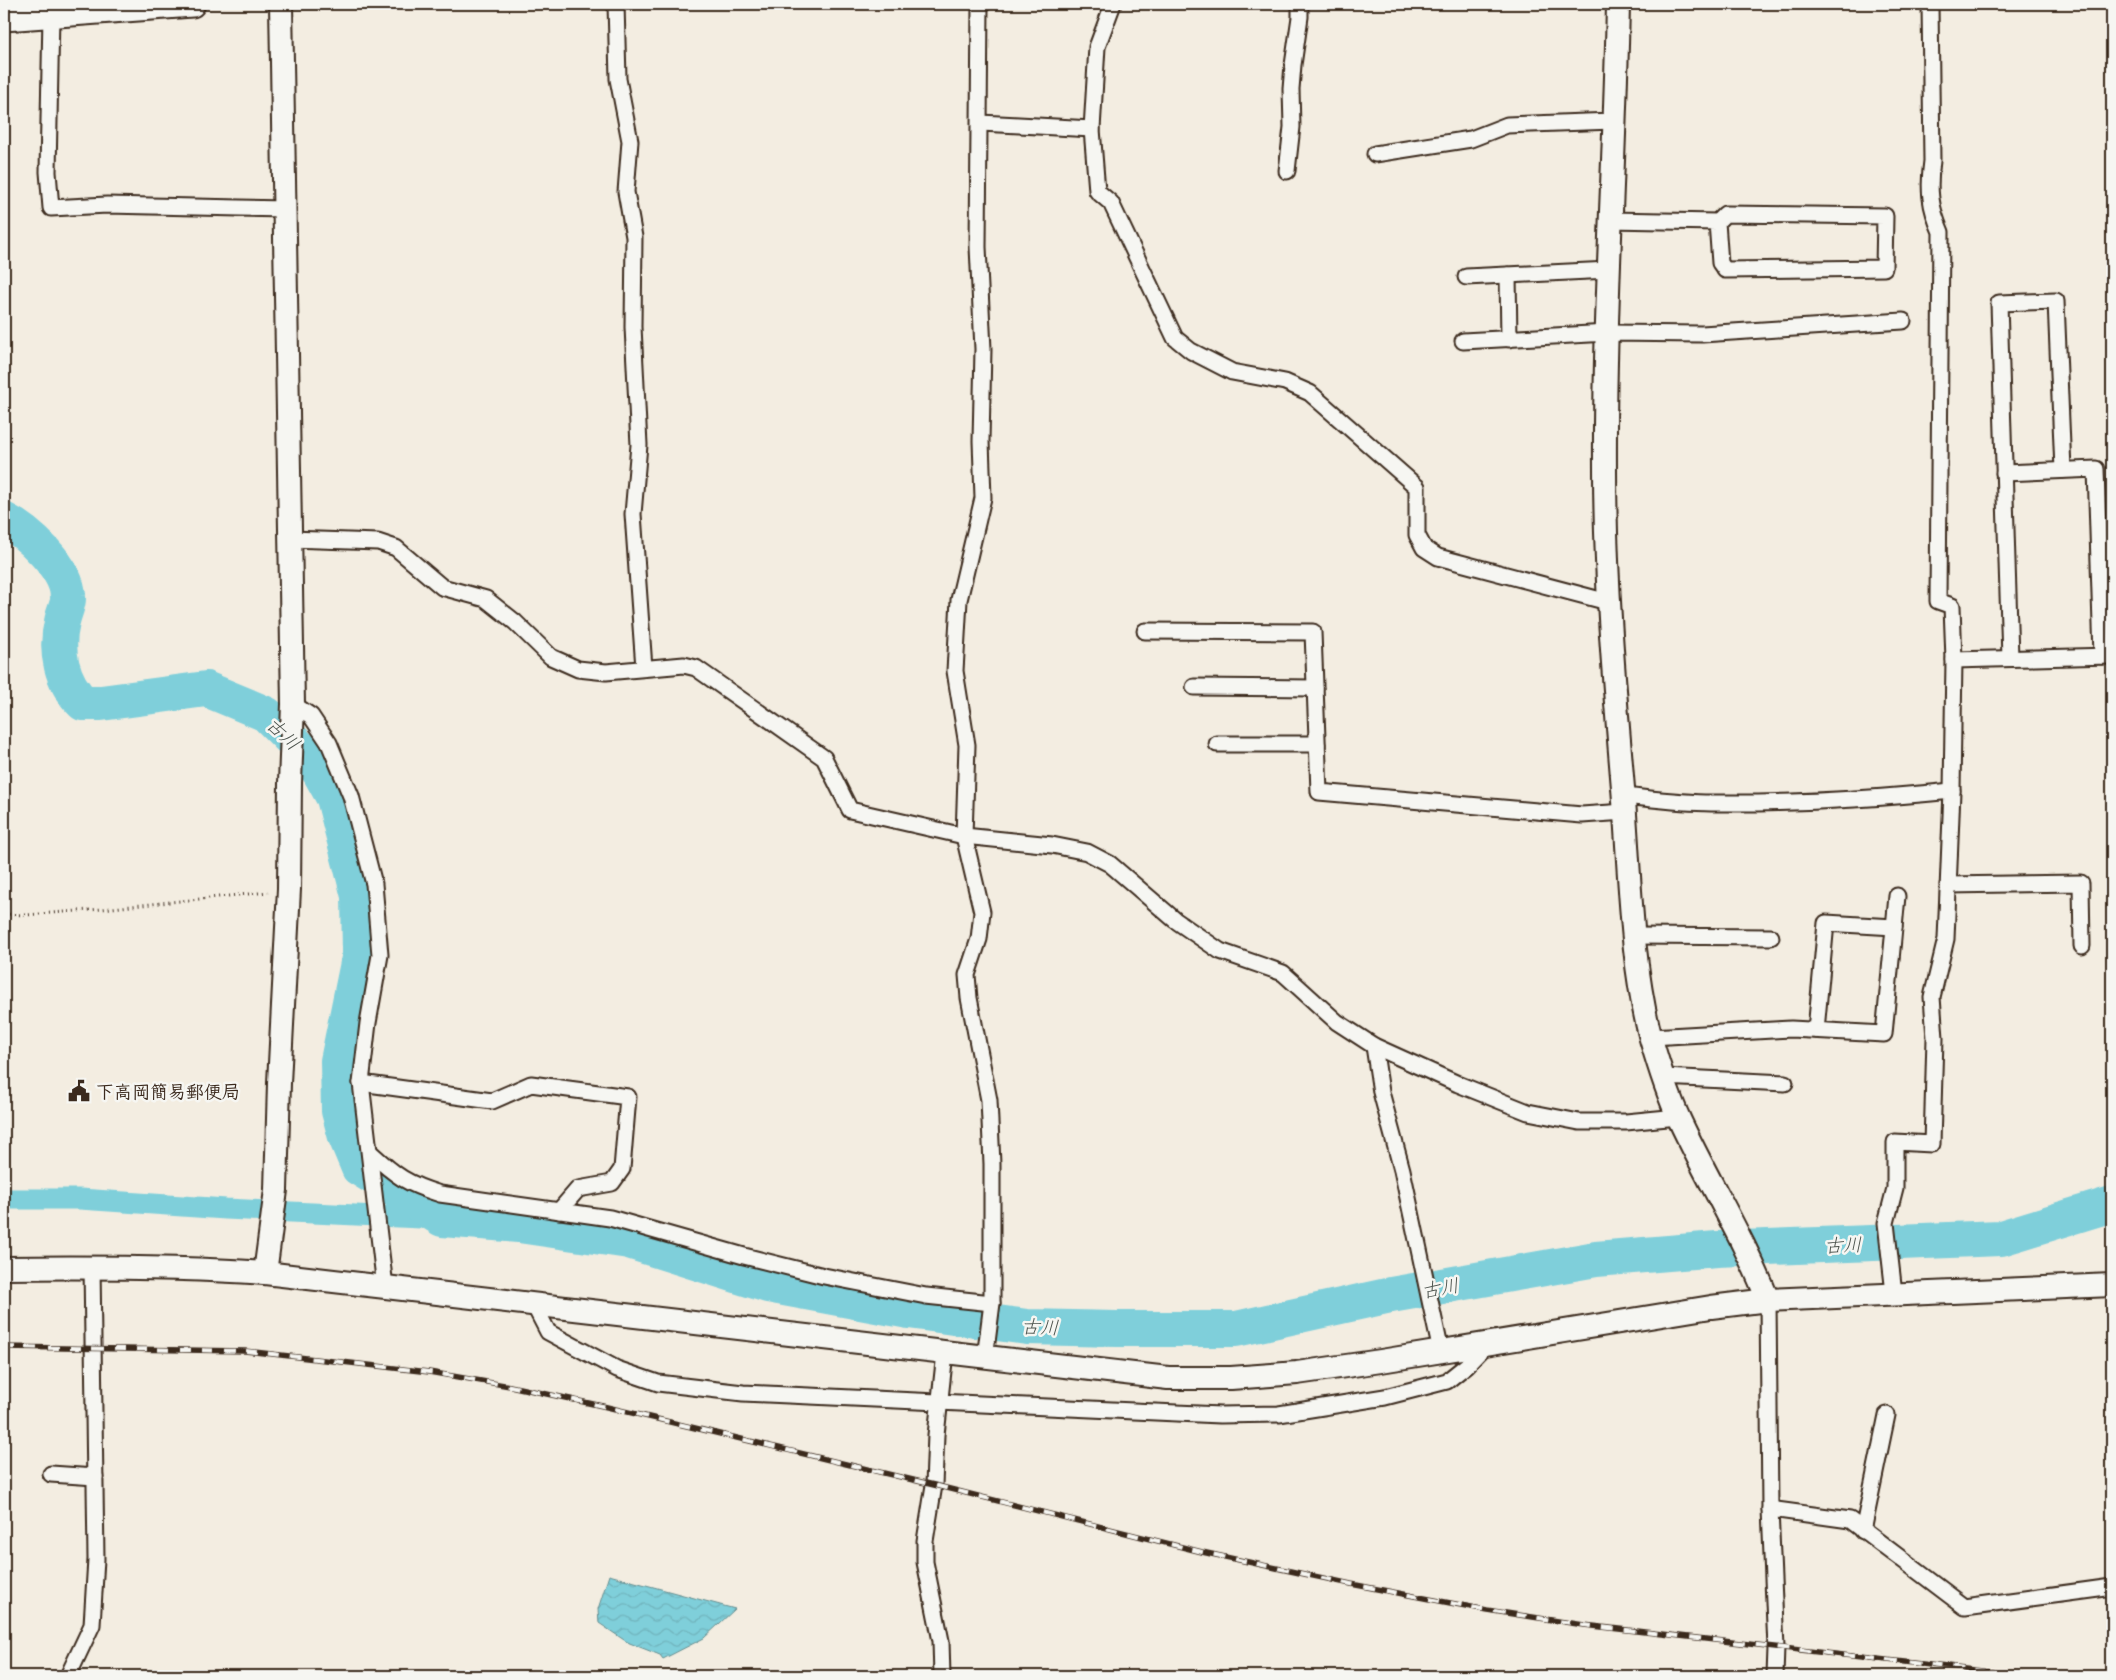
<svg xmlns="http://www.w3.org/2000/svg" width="2116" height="1680" font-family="Mali,'Klee One',sans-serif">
<defs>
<pattern id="water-waves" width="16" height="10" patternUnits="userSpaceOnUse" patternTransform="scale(1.25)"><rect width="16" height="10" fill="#7fcfda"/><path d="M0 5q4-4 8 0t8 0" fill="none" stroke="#6fb2bb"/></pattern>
</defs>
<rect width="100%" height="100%" fill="#f3ede1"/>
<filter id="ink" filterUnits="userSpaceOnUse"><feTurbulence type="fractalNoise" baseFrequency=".02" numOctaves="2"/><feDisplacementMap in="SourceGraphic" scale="10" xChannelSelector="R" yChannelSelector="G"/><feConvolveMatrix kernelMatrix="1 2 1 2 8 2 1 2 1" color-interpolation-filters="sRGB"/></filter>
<g filter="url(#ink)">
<polygon fill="url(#water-waves)" stroke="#648d8f" points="609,1575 735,1609 704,1638 663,1659 660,1655 627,1642 599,1623 598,1609"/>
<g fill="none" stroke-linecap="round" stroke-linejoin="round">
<polyline stroke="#7fcfda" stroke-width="21" points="4,1199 80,1199 226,1209 442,1219"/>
<path stroke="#7fcfda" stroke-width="36" d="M4,520C28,532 67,568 68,596C69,604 63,614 62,622C55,651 61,681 83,703H101L206,689L266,714L314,762L334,798L359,896L360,953L338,1061L339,1111L346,1137L359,1168L442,1219L519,1225L629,1241L768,1285L909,1311L1027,1327L1117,1329H1236L1391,1295L1596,1259L1717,1249L2001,1238L2112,1204"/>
<g stroke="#3b2a1e" stroke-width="19">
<g id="street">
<polyline points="616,4 618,79 630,141 626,192 634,237 633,327 639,445 633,514 644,668"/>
<polyline points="980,4 978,247 983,349 981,441 983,498 959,600 955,671 967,745 964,836 982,912 979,939 967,975 969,998 989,1100 992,1164 992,1303 985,1358"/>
<polyline points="51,15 48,172 51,208 107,205 286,209"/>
<polyline points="980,123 1092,129 1097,47 1113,4"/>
<polyline points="1092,129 1097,191 1111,203 1175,338 1191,351 1232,372 1285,382 1310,393 1417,487 1417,535 1424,548 1438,557 1608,602"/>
<polyline points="1375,154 1471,139 1507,125 1613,121"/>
<polyline points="1287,171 1292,127 1291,89 1293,65 1300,17 1300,4"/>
<polyline points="1609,220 1717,222 1725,214 1885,216 1884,268 1725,270 1720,263 1717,222"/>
<polyline points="1508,275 1509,339"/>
<polyline points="1466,277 1609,270"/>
<polyline points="1463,341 1608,333 1702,334 1903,321"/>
<polyline points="2004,473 2096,469 2102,656"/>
<polyline points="290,539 378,542 396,548 442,587 486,599 515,622 551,657 578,669 606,672 684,665 696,668 824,758 850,810 964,836 1052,845 1087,852 1110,864 1175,920 1220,951 1283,973 1337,1022 1374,1046 1458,1084 1528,1112 1579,1122 1626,1122 1678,1117"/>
<polyline points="1145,631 1313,632 1319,792 1582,815 1625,812"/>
<polyline points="2010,658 1999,303 2056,301 2063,470"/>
<polyline points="1954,660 2110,656"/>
<polyline points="1194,687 1315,688"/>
<polyline points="293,704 311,716 329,743 351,796 374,884 380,955 368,1023 361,1083 385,1287"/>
<polyline points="1217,744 1317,744"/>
<path d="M1624,796C1653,799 1682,803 1711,803C1792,804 1872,799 1952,791"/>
<polyline points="1948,885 2081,883 2082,946"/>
<polyline points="1635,936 1771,937"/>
<polyline points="1816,1030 1826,923 1894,927"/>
<polyline points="1651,1037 1791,1029 1884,1034 1897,896"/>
<polyline points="1374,1046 1381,1092 1402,1170 1441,1352"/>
<polyline points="1663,1077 1785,1083"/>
<polyline points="361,1083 492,1101 531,1084 628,1097 622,1169 612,1183 578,1189 559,1211"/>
<path d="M371,1153C396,1176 407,1184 440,1194L610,1218L744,1256L824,1276L926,1296L992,1303"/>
<path d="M1894,1293L1886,1223L1895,1188V1142L1932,1144L1935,1038L1932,997L1946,939L1952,791L1954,660L1952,606L1938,601L1941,232C1930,207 1928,189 1932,161L1930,4"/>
<polyline points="1768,1300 1770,1509 1776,1648 1775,1676"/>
<polyline points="534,1305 548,1332 617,1369 658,1383 743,1393 1220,1415 1279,1414 1385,1397 1447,1381 1467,1365 1487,1344"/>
<polyline points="51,1474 95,1477"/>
<polyline points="1770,1509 1850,1520 1965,1607 2112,1587"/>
<polyline points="1863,1531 1887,1415"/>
<polyline points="68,1676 92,1625 96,1559 92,1266"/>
<polyline points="942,1676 941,1641 925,1562 925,1541 934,1485 936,1435 945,1353"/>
</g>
</g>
<g stroke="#3b2a1e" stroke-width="26">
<g id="secondary">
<path d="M1618,4C1615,159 1604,314 1605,469C1605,576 1614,682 1623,788C1630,870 1630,960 1651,1039C1659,1067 1668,1095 1680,1121C1708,1181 1743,1237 1768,1300"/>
<path d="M4,1268C91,1267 178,1267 265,1273L1168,1378H1231L1297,1373L1381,1361L1711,1307L1768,1300L2112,1285"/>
<polyline points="265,1273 276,1190 279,1083 289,889 290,783 293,704 281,4"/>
</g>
</g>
<g stroke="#3b2a1e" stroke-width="29">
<polyline id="primary" points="4,18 192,4"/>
</g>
<polyline stroke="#3b2a1e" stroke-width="3" stroke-dasharray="1 4" stroke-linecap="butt" points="4,914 26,915 102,909 268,892"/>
<use href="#street" stroke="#f6f6f2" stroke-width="15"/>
<use href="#secondary" stroke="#f6f6f2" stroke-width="22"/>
<use href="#primary" stroke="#f6f6f2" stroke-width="25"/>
<g stroke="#3b2a1e" stroke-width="5.5">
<polyline id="rail" points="4,1347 245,1351 429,1372 510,1386 607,1407 934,1485 1202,1552 1351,1584 1487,1610 1584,1625 2026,1676"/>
</g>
<use href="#rail" stroke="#f6f6f2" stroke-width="4" stroke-dasharray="11" stroke-linecap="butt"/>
</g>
</g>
<defs>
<g id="civic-bare" transform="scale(1.725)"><path d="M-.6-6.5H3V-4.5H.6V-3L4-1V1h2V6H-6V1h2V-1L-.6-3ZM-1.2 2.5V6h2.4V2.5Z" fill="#3b2a1e" stroke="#f6f6f2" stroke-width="2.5" paint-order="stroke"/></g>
</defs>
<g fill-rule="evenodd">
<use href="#civic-bare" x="79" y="1091"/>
</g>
<g text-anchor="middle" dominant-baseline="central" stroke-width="5" stroke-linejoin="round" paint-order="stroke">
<g font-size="18" font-weight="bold" fill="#3b2a1e" stroke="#f6f6f2" text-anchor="start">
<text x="96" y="1091">下高岡簡易郵便局</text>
</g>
<g font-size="19" font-style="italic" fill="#4c534d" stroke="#f6f6f2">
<text transform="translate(284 733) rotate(44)">古川</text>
<text transform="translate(1843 1244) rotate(-2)">古川</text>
<text transform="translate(1440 1287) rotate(-10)">古川</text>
<text transform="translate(1040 1326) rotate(2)">古川</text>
</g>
</g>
<rect width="2116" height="1680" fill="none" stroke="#f6f6f2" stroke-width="20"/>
<rect x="10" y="10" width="2096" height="1660" fill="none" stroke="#3b2a1e" stroke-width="2" filter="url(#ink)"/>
</svg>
